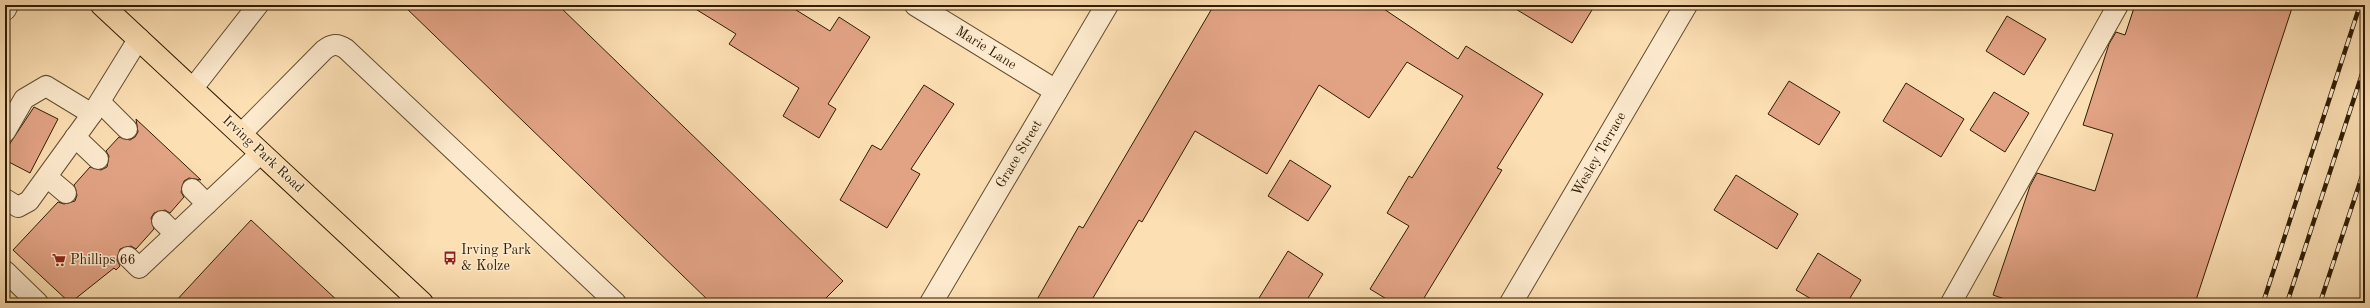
<svg xmlns="http://www.w3.org/2000/svg" width="2370" height="308" font-family="'Old Standard TT',serif">
<rect width="100%" height="100%" fill="#fcdfb3"/>
<filter id="stains"><feTurbulence type="fractalNoise" baseFrequency=".005" numOctaves="4"/><feColorMatrix values="0 0 0 0 .2 0 0 0 0 .09 0 0 0 0 .02 0 0 0 .5 -.17"/></filter>
<radialGradient id="worn" r=".72"><stop offset=".6" stop-color="#630" stop-opacity="0"/><stop offset="1" stop-color="#630" stop-opacity=".3"/></radialGradient>
<g fill="#e2a385" stroke="#301c02">
<polygon points="403,5 558,5 843,281 821,303 711,303"/>
<polygon points="689,5 788,5 830,31 839,17 870,37 828,104 836,109 819,138 783,116 799,88 729,44 736,34"/>
<polygon points="1214,5 1378,5 1458,59 1466,46 1543,94 1497,168 1502,170 1421,303 1393,303 1370,289 1409,226 1387,213 1409,176 1412,178 1463,96 1407,62 1369,118 1319,85 1267,174 1195,131 1142,222 1139,220 1090,303 1035,303 1079,226 1083,228"/>
<polygon points="1509,5 1595,5 1572,43"/>
<polygon points="2135,5 2293,5 2195,303 2016,303 1993,295 2030,186 2037,173 2095,191 2113,134 2083,125 2109,44 2116,32 2125,35"/>
<polygon points="2007,16 2046,39 2024,75 1986,51"/>
<polygon points="1789,81 1840,112 1819,145 1768,114"/>
<polygon points="1906,83 1964,119 1941,157 1883,121"/>
<polygon points="924,85 954,104 911,169 920,174 887,228 840,200 872,145 881,150"/>
<polygon points="1994,92 2029,113 2005,152 1970,130"/>
<polygon points="34,107 58,119 30,173 5,160 5,151"/>
<polygon points="136,119 201,180 189,178 184,181 181,192 184,197 170,213 165,210 154,213 151,218 154,229 136,249 131,246 120,249 117,260 120,266 116,270 114,268 70,303 13,250 58,202 64,204 75,201 77,195 74,185 90,167 101,170 107,167 109,156 106,151 119,137 130,140 135,137 138,132"/>
<polygon points="1290,160 1331,186 1308,221 1268,196"/>
<polygon points="1736,175 1798,214 1777,249 1714,210"/>
<polygon points="251,220 340,303 174,303"/>
<polygon points="1288,251 1323,274 1305,303 1256,303"/>
<polygon points="1818,253 1861,280 1847,303 1818,303 1796,290"/>
</g>
<g fill="none" stroke-linecap="round" stroke-linejoin="round">
<g stroke="#634d2e" stroke-width="22">
<g id="lane">
<polyline points="193,88 258,5"/>
<polyline points="100,102 127,129"/>
<polyline points="5,132 24,99 46,86 92,114"/>
<path d="M241,134L324,50C332,44 337,43 346,49L616,303"/>
<polyline points="75,137 98,159"/>
<polyline points="47,177 66,193"/>
<polyline points="192,189 207,204"/>
<polyline points="5,199 18,207 29,201 92,114 139,38"/>
<polyline points="162,221 175,234"/>
<polyline points="128,257 139,268 261,153"/>
<polyline points="5,271 38,303"/>
<polyline points="1951,303 2118,5"/>
</g>
</g>
<g stroke="#634d2e" stroke-width="24">
<g id="street">
<polyline points="916,5 1056,91"/>
<polyline points="5,9 7,5"/>
<polyline points="931,303 1107,5"/>
<polyline points="1511,303 1686,5"/>
</g>
</g>
<g stroke="#301c02" stroke-width="24">
<polyline id="primary" points="102,5 422,303"/>
</g>
<use href="#lane" stroke="#fdeace" stroke-width="20"/>
<use href="#street" stroke="#fdeace" stroke-width="22"/>
<use href="#primary" stroke="#fcdfb3" stroke-width="22"/>
<g stroke="#301c02" stroke-width="4.5">
<g id="rail">
<polyline points="2263,303 2360,5"/>
<polyline points="2287,303 2365,65"/>
<polyline points="2320,303 2365,167"/>
</g>
</g>
<use href="#rail" stroke="#fdeace" stroke-width="3" stroke-dasharray="9" stroke-linecap="butt"/>
</g>
<defs>
<g id="bus-bare" transform="scale(1.08)"><path d="M-5-6H5V4H4V6H2V4H-2V6H-4V4H-5ZM-3.5-4V0h7V-4ZM-3.5 1.2v1.5H-2V1.2ZM2 1.2v1.5H3.5V1.2Z" fill="#8f2418" stroke="#fdeace" stroke-width="2.5" paint-order="stroke"/></g>
<g id="supermarket-bare" transform="scale(1.08)"><path d="M-6-5.5h2.5l.6 2H6L4.5 2H-2.5L-4.4-4H-6ZM-1.5 3.2a1.3 1.3 0 1 0 .1 0ZM3 3.2a1.3 1.3 0 1 0 .1 0Z" fill="#8f2418" stroke="#fdeace" stroke-width="2.5" paint-order="stroke"/></g>
</defs>
<g fill-rule="evenodd">
<use href="#bus-bare" x="450" y="258"/>
<use href="#supermarket-bare" x="59" y="260"/>
</g>
<g text-anchor="middle" dominant-baseline="central" stroke-width="3" stroke-linejoin="round" paint-order="stroke">
<g font-size="14" fill="#301c02" stroke="#fdeace">
<text transform="translate(986 48) rotate(32)">Marie Lane</text>
<text transform="translate(263 154) rotate(43)">Irving Park Road</text>
<text transform="translate(1019 154) rotate(-59)">Grace Street</text>
<text transform="translate(1599 154) rotate(-60)">Wesley Terrace</text>
</g>
<g font-size="14" fill="#301c02" stroke="#fdeace" text-anchor="start">
<text x="461" y="250">Irving Park<tspan x="461" dy="16">&amp; Kolze</tspan></text>
<text x="70" y="260">Phillips 66</text>
</g>
</g>
<rect width="2370" height="308" fill="none" stroke="#fcdfb3" stroke-width="20"/>
<rect x="6" y="6" width="2358" height="296" fill="none" stroke="#301c02" stroke-width="2"/>
<rect x="10" y="10" width="2350" height="288" fill="none" stroke="#301c02"/>
<rect width="100%" height="100%" filter="url(#stains)"/>
<rect width="100%" height="100%" fill="url(#worn)"/>
</svg>
